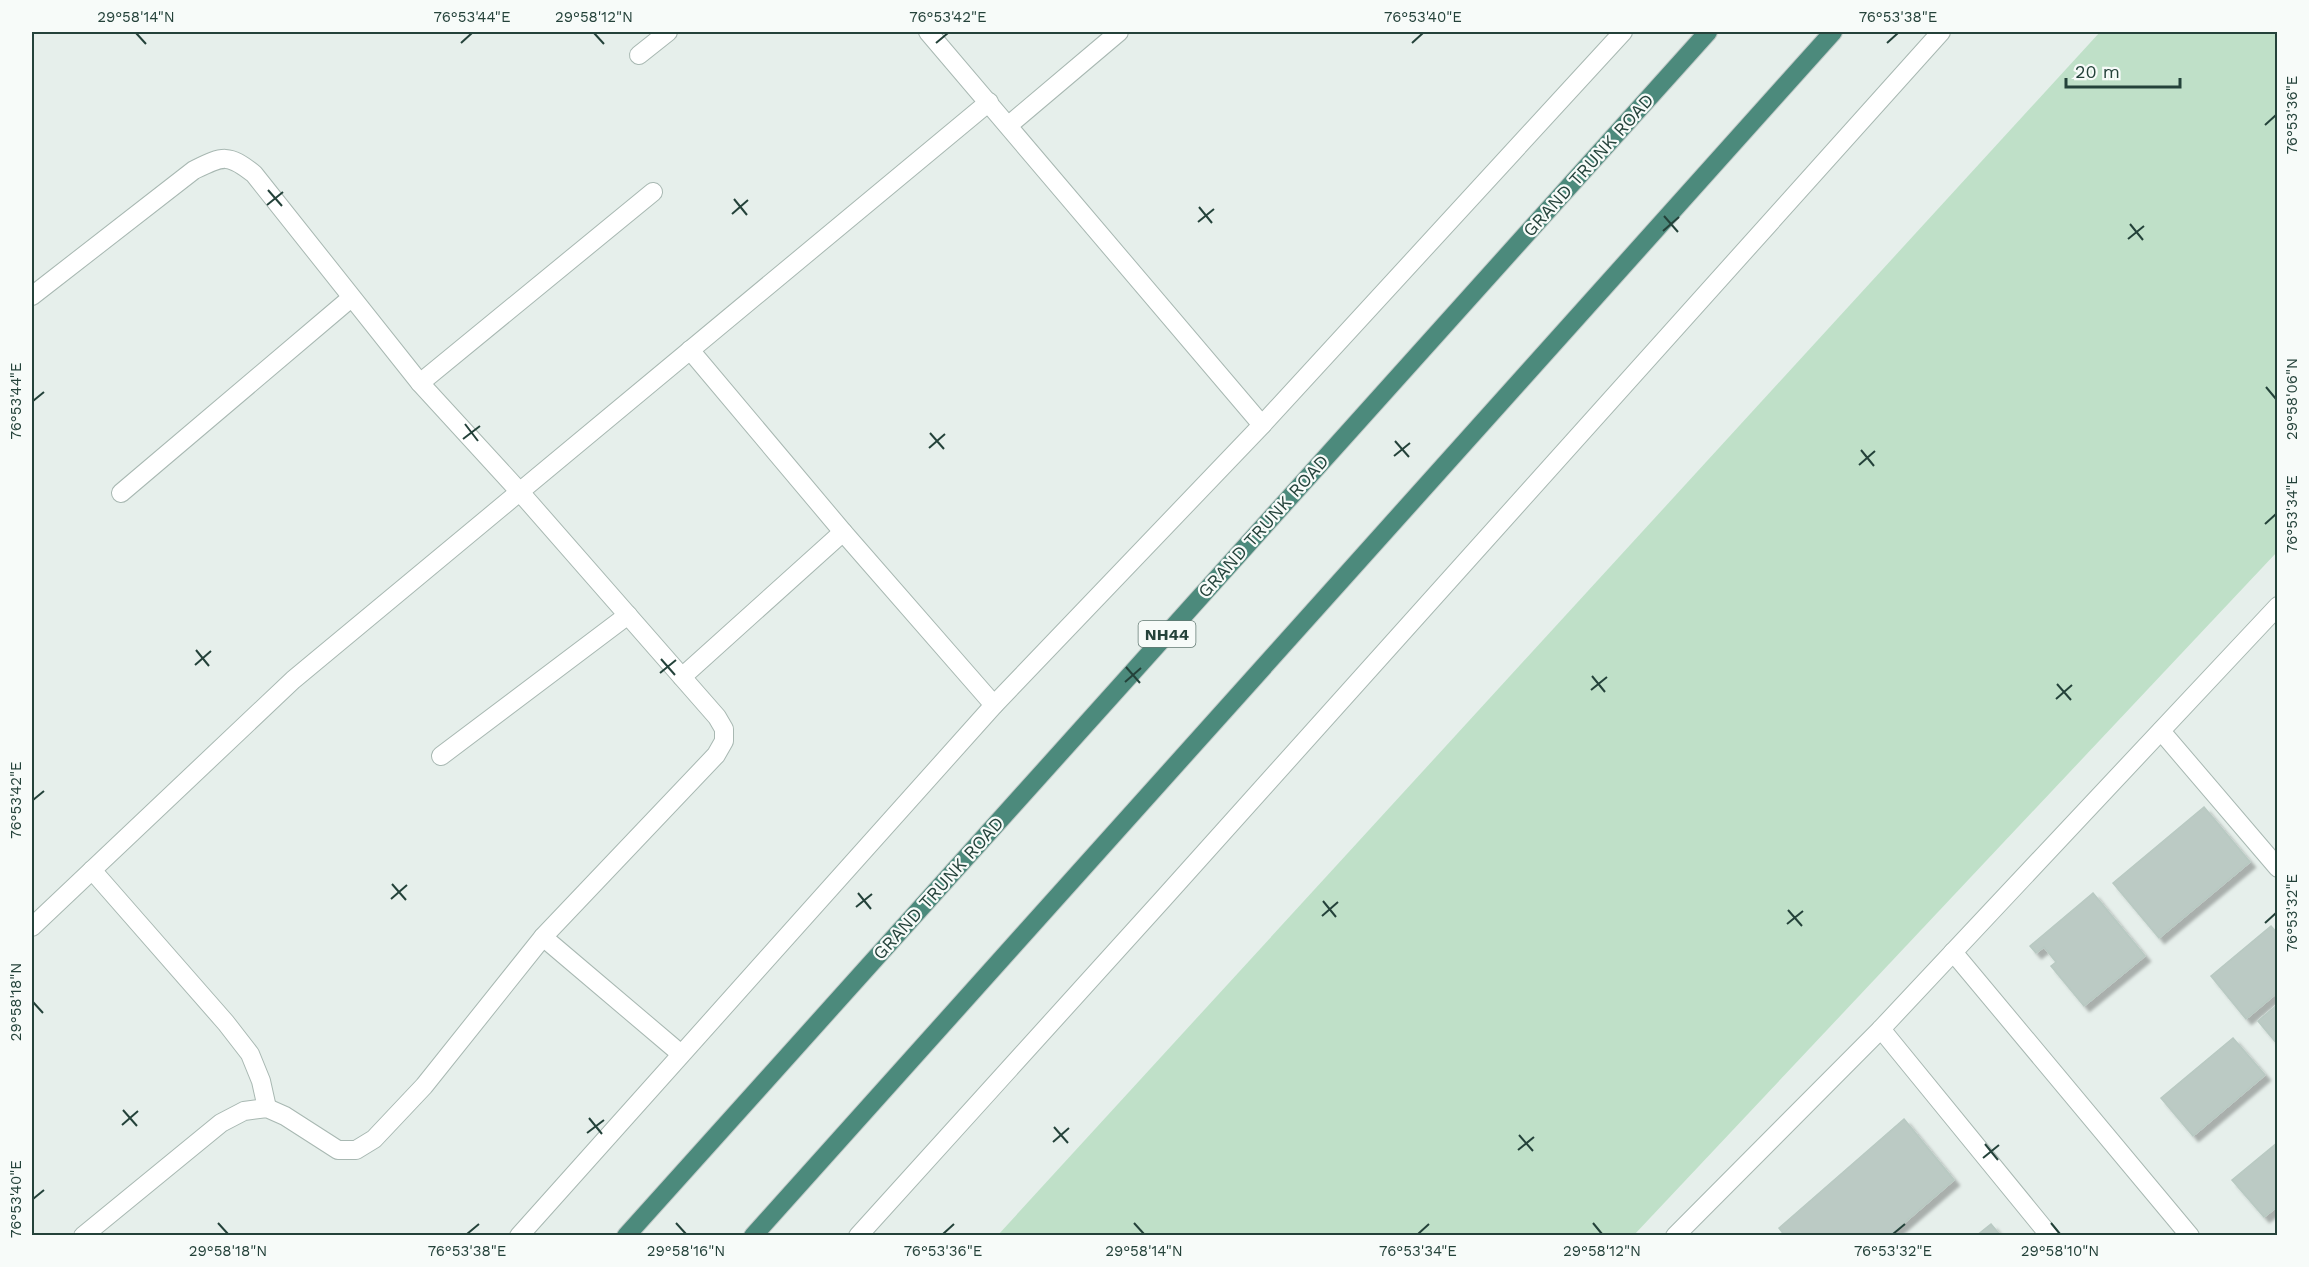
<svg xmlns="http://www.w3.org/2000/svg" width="2309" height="1267" font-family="'Work Sans',sans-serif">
<defs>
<filter id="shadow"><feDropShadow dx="5.5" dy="5.5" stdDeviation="1.5" flood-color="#0004"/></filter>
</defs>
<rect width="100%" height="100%" fill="#e6efeb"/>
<polygon fill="#bfe0c8" points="2100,32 2277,32 2277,552 1634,1235 998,1235"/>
<g fill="#bbcac4" stroke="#b8c9c2" stroke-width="1.5" filter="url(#shadow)">
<polygon points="2204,807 2250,862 2159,938 2113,883"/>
<polygon points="2093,893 2145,956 2084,1006 2051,966 2056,962 2044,947 2036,953 2030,946"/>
<polygon points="2271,926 2278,934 2278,992 2246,1019 2211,976"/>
<polygon points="2278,1004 2278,1045 2258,1021"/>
<polygon points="2233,1038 2265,1075 2193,1136 2161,1098"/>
<polygon points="1904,1119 1954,1180 1889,1236 1785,1236 1779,1228"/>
<polygon points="2278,1142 2278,1206 2264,1217 2232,1180"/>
<polygon points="1991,1224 2001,1236 1976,1236"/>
</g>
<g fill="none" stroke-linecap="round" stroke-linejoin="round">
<g stroke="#a8b8b2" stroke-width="20">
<g id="service">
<polyline points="121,493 351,298"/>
<polyline points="1675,1236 1881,1029"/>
</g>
</g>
<g stroke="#a8b8b2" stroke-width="20">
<g id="minor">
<polyline points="928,32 1262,425"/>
<polyline points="639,55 668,32"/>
<polyline points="1009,125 1119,32"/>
<path d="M32,296L194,170C223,156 228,153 254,174L420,383L520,492L717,717L724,729V741L716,755L543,937L424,1086L374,1139L356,1150H338L285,1116L267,1108L244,1111L221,1123L83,1236"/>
<polyline points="690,350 843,532 994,705"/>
<polyline points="420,383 653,192"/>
<polyline points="682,677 843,532"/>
<polyline points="2161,731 2278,868"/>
<polyline points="441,756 628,615"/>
<polyline points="92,870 226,1023 250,1054 261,1081 267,1108"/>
<polyline points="32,927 293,680 989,102"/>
<polyline points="543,937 681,1054"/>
<polyline points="1953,952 2190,1236"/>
<polyline points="2050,1236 1881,1029 2278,606"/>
</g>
</g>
<g stroke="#a8b8b2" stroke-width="20">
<g id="tertiary">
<polyline points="519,1236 994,705 1262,425 1623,32"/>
<polyline points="858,1236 1163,899 1941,32"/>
</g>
</g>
<g stroke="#c2cac8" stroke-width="20">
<g id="trunk">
<polyline points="626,1236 1708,32"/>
<polyline points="753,1236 1833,32"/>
</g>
</g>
<use href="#service" stroke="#fff" stroke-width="18"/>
<use href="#minor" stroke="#fff" stroke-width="18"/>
<use href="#tertiary" stroke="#fff" stroke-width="18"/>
<use href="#trunk" stroke="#4c8a7c" stroke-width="18"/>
</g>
<path fill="none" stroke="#24423a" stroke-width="2" d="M136,33L146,44M594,33L604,44M461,43L472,33M936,43L948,33M1412,43L1423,33M1887,43L1898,33M2265,125L2276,115M268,190L282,206M734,199L747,215M267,205L283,192M1199,207L1212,223M732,214L748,200M1664,216L1678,232M1198,222L1214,209M2130,224L2143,240M1663,231L1679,217M2128,239L2144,226M2266,387L2276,399M33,401L44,392M465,424L478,441M930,433L944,449M463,439L480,426M1395,441L1409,457M929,448L945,434M1861,450L1874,466M1394,456L1410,443M1859,465L1875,451M2265,524L2276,514M196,650L209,666M661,659L675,675M195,665L211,651M1126,667L1140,683M660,673L676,660M1592,676L1605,692M1125,682L1141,668M2057,684L2071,700M1591,690L1607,677M2056,699L2072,685M33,800L44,791M392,884L406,900M858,893L871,909M391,899L407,885M1323,901L1336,917M856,907L872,894M1788,910L1802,926M1322,916L1338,902M2265,923L2276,913M1787,924L1803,911M33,1002L43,1013M123,1110L137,1126M589,1118L602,1134M122,1125L138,1111M1054,1127L1068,1143M587,1133L604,1120M1519,1135L1533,1151M1053,1142L1069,1128M1985,1144L1998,1160M1518,1150L1534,1137M1983,1158L1999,1145M33,1199L44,1190M218,1223L228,1234M676,1223L686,1234M1134,1223L1144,1234M1593,1223L1602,1234M2051,1223L2060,1234M467,1234L479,1224M943,1234L954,1224M1418,1234L1429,1224M1893,1234L1905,1224"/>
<g text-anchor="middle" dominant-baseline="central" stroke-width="4.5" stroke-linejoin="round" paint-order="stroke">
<rect fill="#f7fbf9" stroke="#637a73" stroke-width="1.5" x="1138.5" y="621" width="57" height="26" rx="4.5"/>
<g font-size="16" font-weight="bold" fill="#24423a">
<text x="1167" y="634">NH44</text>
</g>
<g font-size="18" fill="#24423a" stroke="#f7fbf9">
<text transform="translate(1588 165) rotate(-48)">GRAND TRUNK ROAD</text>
<text transform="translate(1263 526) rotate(-48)">GRAND TRUNK ROAD</text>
<text transform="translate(938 888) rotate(-48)">GRAND TRUNK ROAD</text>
</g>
</g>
<rect width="2309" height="1267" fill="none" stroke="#f7fbf9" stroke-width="66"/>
<path d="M2066 78v9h114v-9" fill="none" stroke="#24423a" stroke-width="3"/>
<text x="2075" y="78" font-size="18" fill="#24423a" stroke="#f7fbf9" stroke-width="4.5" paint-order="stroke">20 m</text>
<rect x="33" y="33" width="2243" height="1201" fill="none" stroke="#24423a" stroke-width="2"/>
<g font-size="15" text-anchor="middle" fill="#24423a">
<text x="136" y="22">29°58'14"N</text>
<text x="472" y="22">76°53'44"E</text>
<text x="594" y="22">29°58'12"N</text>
<text x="948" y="22">76°53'42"E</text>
<text x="1423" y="22">76°53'40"E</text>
<text x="1898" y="22">76°53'38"E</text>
<text transform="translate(2292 115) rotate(-90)" y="5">76°53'36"E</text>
<text transform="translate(2292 399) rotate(-90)" y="5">29°58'06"N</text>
<text transform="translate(16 401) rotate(-90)" y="5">76°53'44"E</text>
<text transform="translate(2292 514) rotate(-90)" y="5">76°53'34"E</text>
<text transform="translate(16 800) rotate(-90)" y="5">76°53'42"E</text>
<text transform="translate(2292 913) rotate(-90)" y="5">76°53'32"E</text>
<text transform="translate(16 1002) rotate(-90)" y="5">29°58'18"N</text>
<text transform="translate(16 1199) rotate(-90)" y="5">76°53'40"E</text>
<text x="228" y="1256">29°58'18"N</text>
<text x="467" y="1256">76°53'38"E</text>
<text x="686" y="1256">29°58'16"N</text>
<text x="943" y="1256">76°53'36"E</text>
<text x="1144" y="1256">29°58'14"N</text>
<text x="1418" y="1256">76°53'34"E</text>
<text x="1602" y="1256">29°58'12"N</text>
<text x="1893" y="1256">76°53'32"E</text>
<text x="2060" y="1256">29°58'10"N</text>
</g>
</svg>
